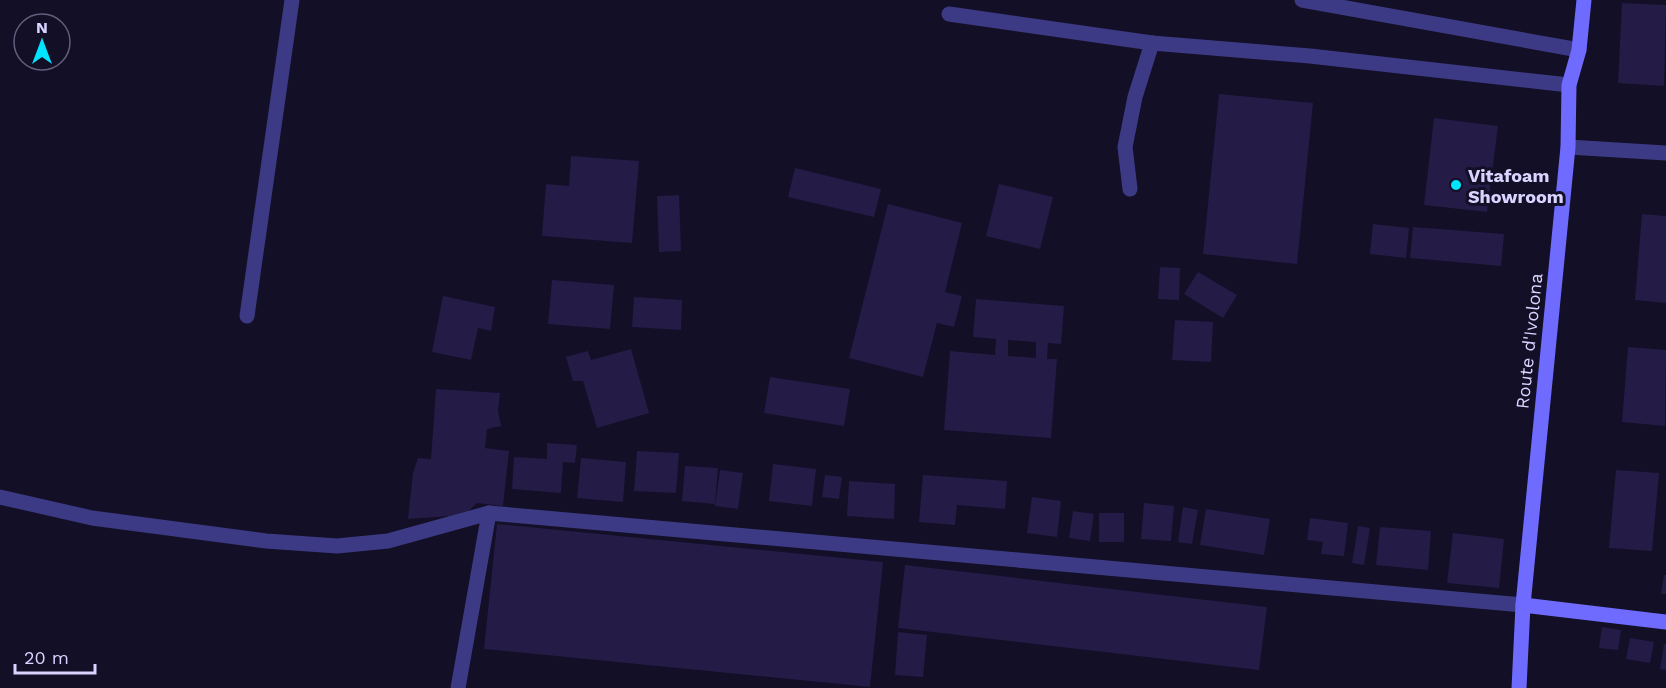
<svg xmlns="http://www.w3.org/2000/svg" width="1666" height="688" font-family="'Work Sans',sans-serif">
<rect width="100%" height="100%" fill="#130f26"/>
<g fill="#241b47" fill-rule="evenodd">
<polygon points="1622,3 1666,5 1664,86 1618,83"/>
<polygon points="1219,94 1313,103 1297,264 1203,254"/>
<polygon points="1434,118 1498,126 1487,212 1424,205"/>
<polygon points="571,156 639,161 632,243 542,236 546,184 569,186"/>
<polygon points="795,168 881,189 874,217 788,197"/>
<polygon points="999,184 1053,197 1040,249 986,236"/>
<polygon points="679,195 681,251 659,252 657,196"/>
<polygon points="888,204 962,223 945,292 962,296 954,327 937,323 923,377 849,358"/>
<polygon points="1642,214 1666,216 1666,303 1635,300"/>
<polygon points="1373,224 1409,228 1406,258 1370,254"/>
<polygon points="1413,227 1504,234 1501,266 1410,258"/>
<polygon points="1160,267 1180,268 1179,300 1158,299"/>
<polygon points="1198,272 1237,295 1223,318 1184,294"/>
<polygon points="552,280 614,285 610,329 548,324"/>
<polygon points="443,296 495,307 491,331 478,328 471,360 432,352"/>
<polygon points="634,297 682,300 681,330 632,327"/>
<path d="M976,299L1064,306L1061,344L1048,343L1047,359H1057L1051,438L944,430L950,351L995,355L996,339L973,337ZM1008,340L1036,342V358L1008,356Z"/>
<polygon points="1175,320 1213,322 1211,362 1172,360"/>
<polygon points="1628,347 1666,350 1665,426 1622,422"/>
<polygon points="631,349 649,413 597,428 583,381 573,381 566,357 588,351 591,360"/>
<polygon points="770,377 850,389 844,426 764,413"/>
<polygon points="436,389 500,393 498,411 501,426 487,429 485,448 509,451 503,506 477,503 464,515 408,519 413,473 418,458 431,459"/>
<polygon points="547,443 577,445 575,463 563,462 561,493 512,489 514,457 547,459"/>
<polygon points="637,451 679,453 676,493 634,491"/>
<polygon points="581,458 626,462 623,502 577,498"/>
<polygon points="773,464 816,469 812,506 769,501"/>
<polygon points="685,466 718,468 715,504 682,501"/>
<polygon points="720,470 743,473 738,509 715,506"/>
<polygon points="1616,470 1659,473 1652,551 1609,548"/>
<polygon points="825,475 842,477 839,499 822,497"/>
<polygon points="923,475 1007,481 1005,509 957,505 955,525 919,522"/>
<polygon points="849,481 895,484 894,519 847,516"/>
<polygon points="1032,497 1061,501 1057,537 1027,533"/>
<polygon points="1144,503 1174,506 1171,541 1141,539"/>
<polygon points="1183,507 1198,510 1192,544 1178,542"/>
<polygon points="1206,509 1270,519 1264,555 1200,545"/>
<polygon points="1073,511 1094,514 1090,541 1069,538"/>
<rect x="1099" y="513" width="25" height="29"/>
<polygon points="1310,518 1348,523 1344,556 1321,554 1323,542 1307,540"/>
<polygon points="497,524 883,562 870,687 484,649"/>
<polygon points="1358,526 1370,528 1364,565 1352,563"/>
<polygon points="1380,527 1431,531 1428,570 1376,565"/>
<polygon points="1453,533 1504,539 1499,588 1447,583"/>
<polygon points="905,565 1267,607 1259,670 898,628"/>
<polygon points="1664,575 1666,575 1666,594 1661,594"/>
<polygon points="1602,627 1621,630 1618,650 1599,648"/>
<polygon points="898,632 927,635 923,677 895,675"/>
<polygon points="1630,638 1654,642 1650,663 1626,659"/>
<polygon points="1664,644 1666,644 1666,670 1660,669"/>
</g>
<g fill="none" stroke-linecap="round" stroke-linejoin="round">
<g stroke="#3d3a85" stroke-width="15">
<polyline points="1302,0 1579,50"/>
<polyline points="949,14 1152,43"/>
<polyline points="1568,147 1666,153"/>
<polyline points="1130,189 1125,147 1135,97 1152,43 1310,56 1569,85"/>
<polyline points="247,316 292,0"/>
<polyline points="0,497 92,518 266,541 337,546 388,541 489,513 1523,605"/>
<polyline points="458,688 489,513"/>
</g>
<g stroke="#6f6bff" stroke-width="15">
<polyline points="1523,605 1666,622"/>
<polyline points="1519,688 1523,605 1568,147 1569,85 1579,50 1584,0"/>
</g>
</g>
<circle fill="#00e5ff" stroke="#130f26" stroke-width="2" cx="1456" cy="185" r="6"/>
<g text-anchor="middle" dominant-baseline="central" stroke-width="6" stroke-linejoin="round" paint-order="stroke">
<g font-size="18" font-weight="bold" fill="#d9d4ff" stroke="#130f26" text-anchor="start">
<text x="1468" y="175">Vitafoam<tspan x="1468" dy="21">Showroom</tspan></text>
</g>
<g font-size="18" fill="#d9d4ff" stroke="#130f26">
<text transform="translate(1529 341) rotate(-84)">Route d'Ivolona</text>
</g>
</g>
<g transform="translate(42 42)"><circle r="28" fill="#130f26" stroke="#625e7d" stroke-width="1.5"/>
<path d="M0-4.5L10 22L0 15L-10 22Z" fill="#00e5ff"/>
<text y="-9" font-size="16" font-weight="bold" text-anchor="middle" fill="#d9d4ff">N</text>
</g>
<path d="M15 664v9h80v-9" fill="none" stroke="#d9d4ff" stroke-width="3"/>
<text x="24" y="664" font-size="18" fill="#d9d4ff" stroke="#130f26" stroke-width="4.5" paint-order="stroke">20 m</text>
</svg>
